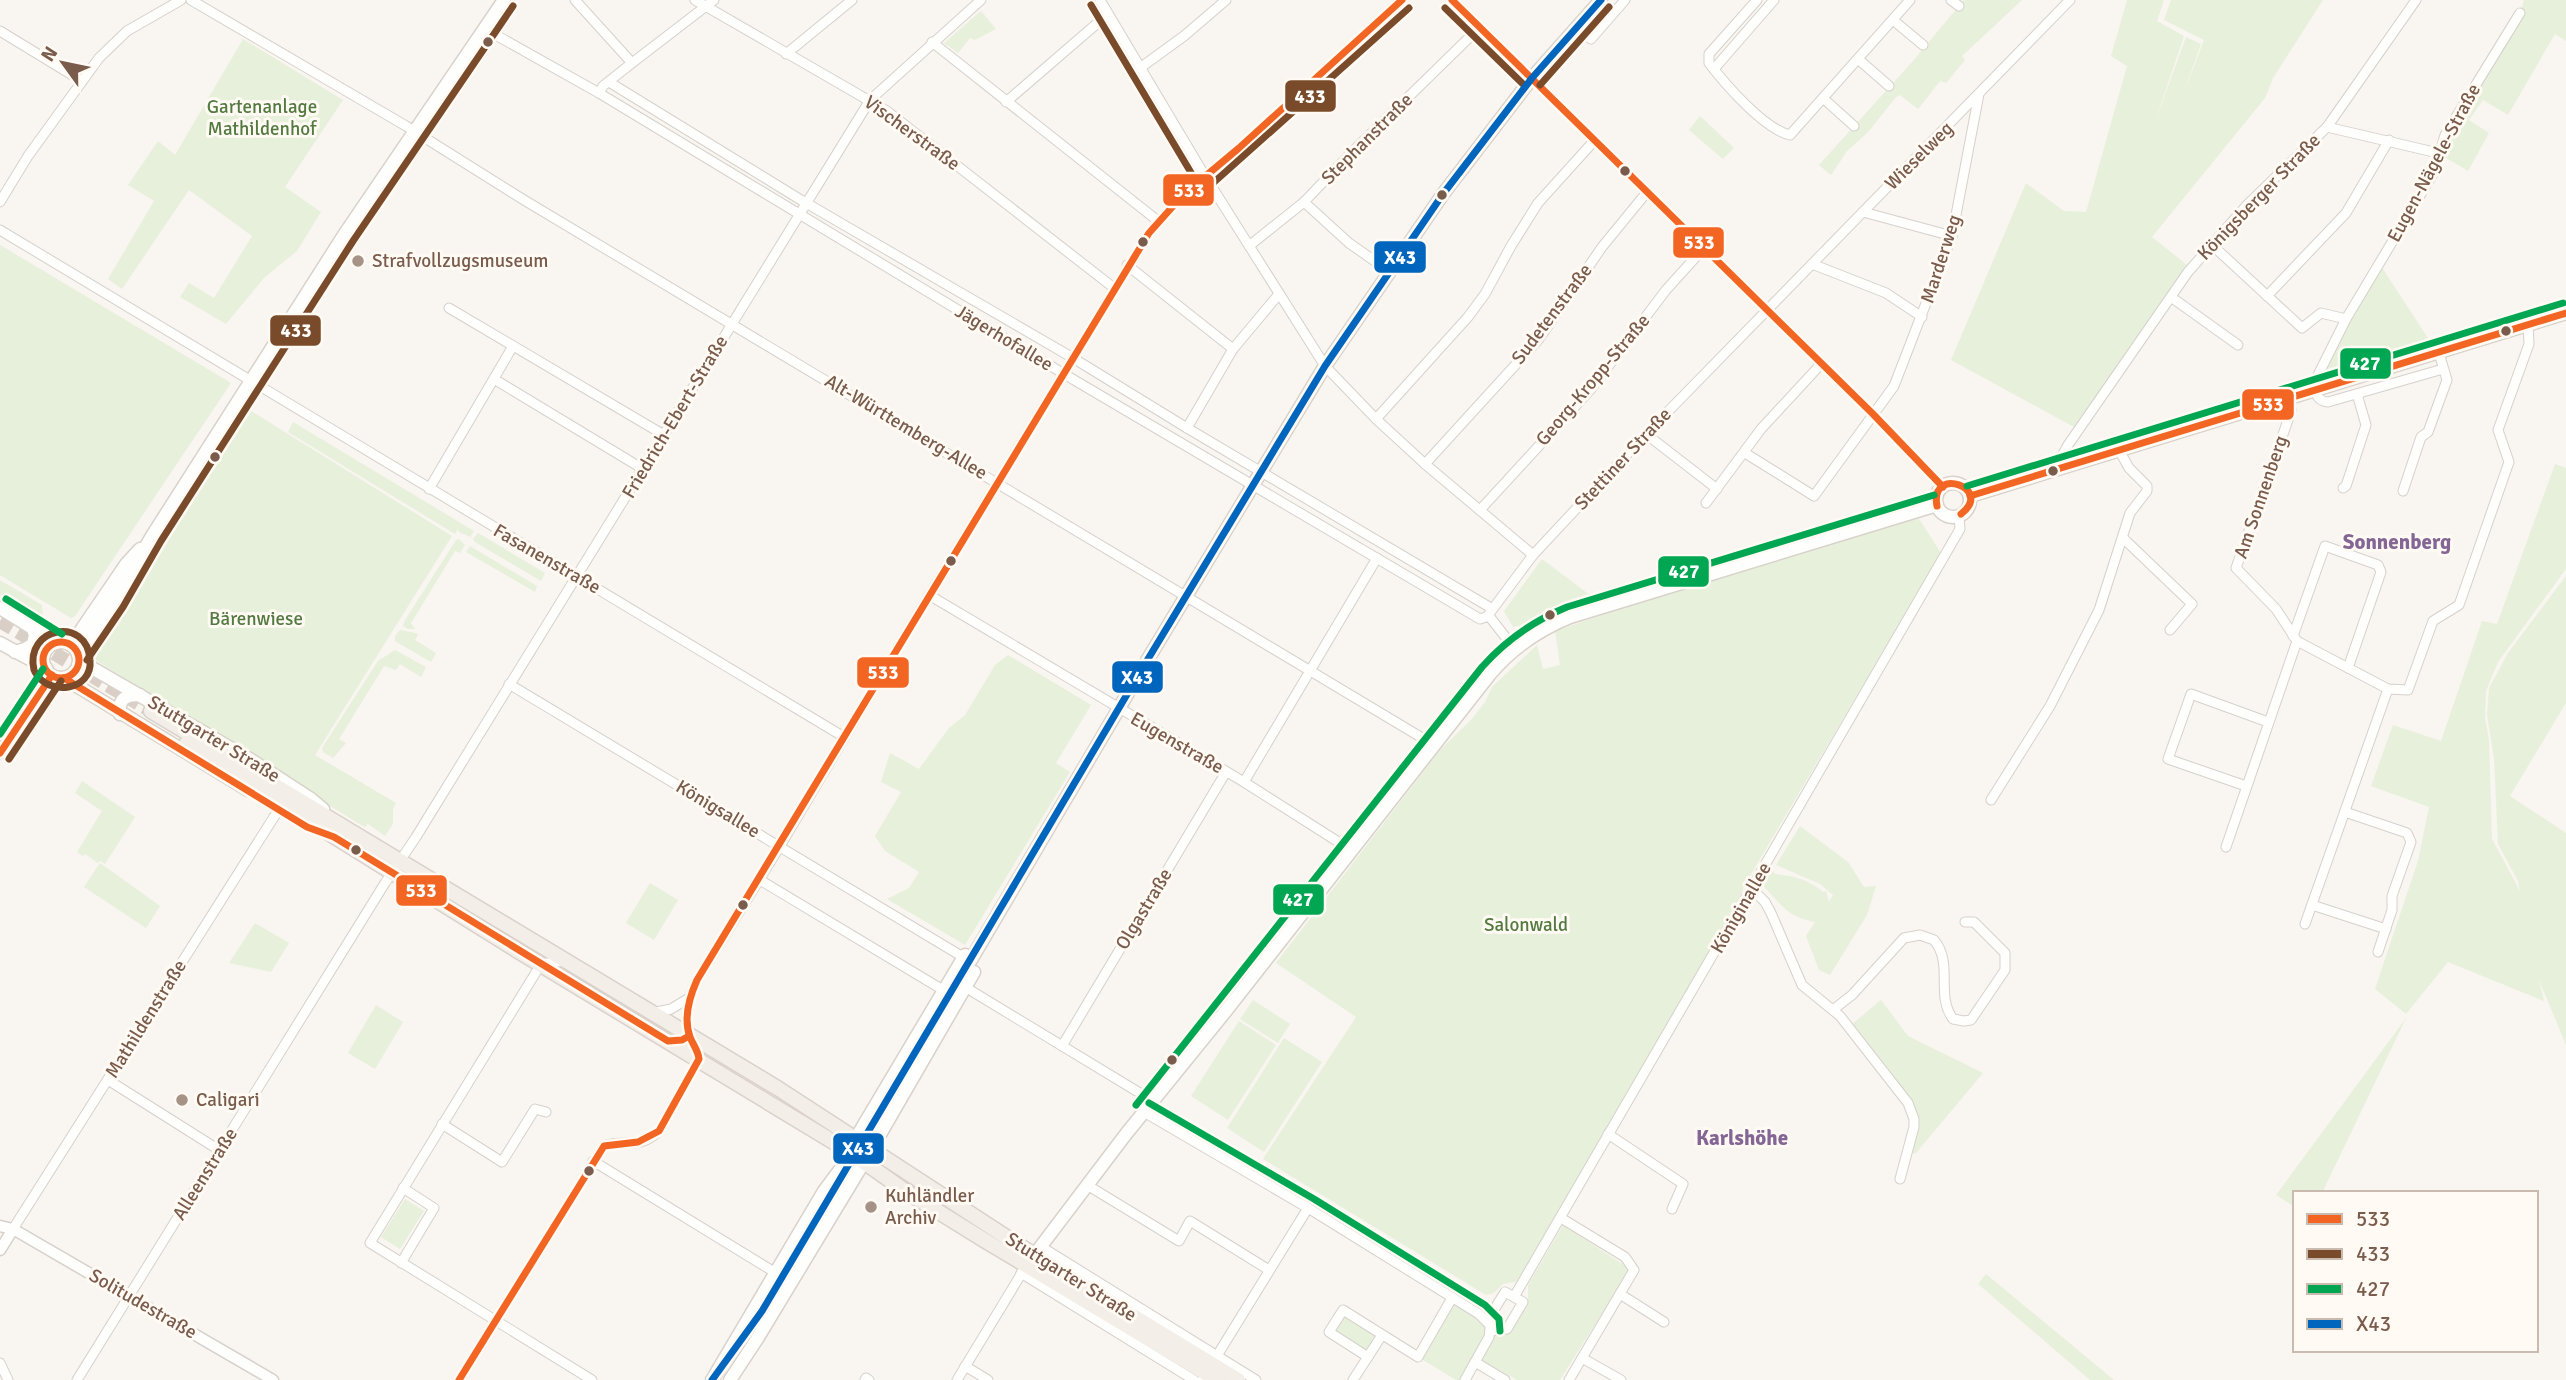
<svg xmlns="http://www.w3.org/2000/svg" width="2566" height="1380" font-family="Signika,sans-serif">
<rect width="100%" height="100%" fill="#f9f5f0"/>
<g fill="#e7f0db">
<polygon points="1964,0 2022,0 1962,56 1965,60 1946,83 1940,81 1918,109 1900,95 1896,97 1868,132 1847,151 1831,175 1819,165 1913,61"/>
<polygon points="2127,0 2164,0 2157,21 2184,36 2154,125 2186,37 2201,44 2183,95 2204,40 2164,20 2171,0 2323,0 2273,78 2265,98 2152,237 2187,265 2074,427 1951,360 2026,183 2064,211 2086,212 2127,66 2111,56"/>
<polygon points="2524,0 2566,0 2566,41 2555,34 2508,115 2483,100 2469,120 2489,133 2468,171 2438,153 2520,13"/>
<polygon points="981,11 996,29 975,40 970,38 958,53 944,43"/>
<polygon points="243,39 343,100 285,187 321,212 297,251 264,278 226,324 180,297 189,283 214,298 252,236 189,190 122,289 108,279 154,201 128,185 158,141 175,155"/>
<polygon points="1700,116 1734,148 1723,159 1689,130"/>
<polygon points="0,245 231,383 75,616 71,618 0,575"/>
<polygon points="2379,263 2435,349 2313,385"/>
<polygon points="251,411 452,536 315,755 396,803 393,809 393,824 385,836 368,824 365,827 361,825 103,665 96,660 91,651 95,640 103,632"/>
<polygon points="293,422 474,531 470,537 459,532 458,529 455,534 288,432"/>
<polygon points="2555,464 2566,468 2566,569 2498,662 2486,691 2485,718 2489,740 2492,839 2520,891 2518,881 2498,844 2494,758 2487,715 2489,688 2508,653 2566,576 2566,703 2510,796 2566,833 2566,1045 2539,980 2544,1001 2448,962 2406,1014 2375,989 2418,861 2429,807 2371,786 2393,725 2441,741 2482,621 2497,624"/>
<polygon points="1916,514 1941,553 1744,886 1735,913 1521,1281 1503,1284 1494,1293 1486,1295 1263,1159 1356,1017 1276,963 1440,750 1471,720 1485,702 1492,687 1537,645 1543,669 1560,665 1555,631 1667,593"/>
<polygon points="478,533 545,573 541,581 475,542 473,539"/>
<polygon points="459,539 465,545 460,553 455,551 411,623 415,629 408,629 403,626 404,622 456,540"/>
<polygon points="470,546 537,586 535,592 466,552"/>
<polygon points="1542,559 1595,599 1538,617 1519,626 1513,627 1504,611"/>
<polygon points="0,580 42,605 43,616 54,628 53,635 0,603"/>
<polygon points="400,630 416,633 418,635 415,640 436,653 431,662 395,641 395,636"/>
<polygon points="395,650 426,667 421,677 400,664 396,670 384,666 339,739 346,743 333,758 323,752 322,748 378,661"/>
<polygon points="1008,655 1091,705 1056,763 1070,772 965,945 887,899 909,888 919,872 885,851 875,836 901,792 881,782 890,753 919,769 949,728 965,715 995,665"/>
<polygon points="82,781 135,817 105,864 100,861 98,863 85,854 83,856 77,852 102,811 75,793"/>
<path d="M1800,826L1848,862L1864,887L1876,886L1867,915L1830,975L1819,970L1806,936L1815,922C1783,916 1782,903 1760,883L1770,866L1775,874C1793,876 1810,880 1823,892L1826,891L1829,902L1833,895L1820,884L1776,865Z"/>
<polygon points="100,863 160,906 146,928 84,887"/>
<polygon points="650,883 678,900 654,940 626,923"/>
<polygon points="255,923 289,943 271,972 229,963"/>
<polygon points="1253,1000 1290,1024 1278,1043 1240,1019"/>
<path d="M1881,1000L1908,1036L1983,1073L1916,1153L1910,1154C1913,1144 1918,1131 1917,1121C1916,1096 1869,1045 1851,1025Z"/>
<polygon points="376,1005 403,1022 375,1069 348,1053"/>
<polygon points="2406,1018 2322,1193 2295,1193 2295,1207 2276,1195"/>
<polygon points="1239,1021 1276,1045 1228,1120 1191,1096"/>
<polygon points="1284,1038 1322,1062 1264,1152 1227,1128"/>
<polygon points="405,1199 424,1211 400,1249 381,1237"/>
<polygon points="1563,1225 1630,1269 1560,1380 1517,1380 1483,1361 1475,1362 1465,1380 1456,1380 1418,1357 1452,1298 1511,1332 1528,1303 1528,1285"/>
<polygon points="1986,1274 2114,1380 2090,1380 1978,1284"/>
<polygon points="1343,1316 1376,1336 1367,1351 1334,1330"/>
</g>
<g fill="none" stroke-linecap="round" stroke-linejoin="round">
<polyline stroke="#d9cfc7" stroke-width="12" stroke-dasharray="12 6" stroke-linecap="butt" points="831,1196 875,1123"/>
<polyline stroke="#d9cfc7" stroke-width="14" stroke-dasharray="14 7" stroke-linecap="butt" points="0,621 151,711"/>
<g stroke="#d7d1cb" stroke-width="11">
<g id="minor">
<polyline points="191,0 406,126 524,200 1434,745"/>
<polyline points="575,0 632,63"/>
<polyline points="695,0 887,111 1114,288"/>
<polyline points="1100,0 1205,176 1325,366 1376,419 1425,464 1533,555"/>
<polyline points="1452,0 1873,414 1943,487"/>
<path d="M1757,0L1709,54V63C1725,84 1764,129 1790,135L1910,0"/>
<polyline points="1951,0 1959,6"/>
<polyline points="1893,20 1923,45"/>
<polyline points="485,29 599,93 1064,374 1480,619 1489,616"/>
<polyline points="1576,29 1591,39 1625,0"/>
<polyline points="0,31 82,81"/>
<polyline points="932,42 1158,221"/>
<polyline points="786,54 852,0"/>
<polyline points="1858,59 1889,86"/>
<polyline points="1140,68 1184,36 1226,0"/>
<polyline points="1714,69 1774,0"/>
<polyline points="609,82 801,200 1073,358 1187,428 1491,608"/>
<polyline points="599,93 603,86 632,63 714,0"/>
<polyline points="1824,99 1854,126"/>
<polyline points="1006,102 1108,14"/>
<polyline points="2327,127 2438,153"/>
<polyline points="0,202 28,156 99,58 127,31 181,0"/>
<polyline points="1304,202 1349,243 1389,271"/>
<polyline points="1863,212 1952,236"/>
<polyline points="0,230 844,737"/>
<polyline points="2211,244 2302,328 2321,313 2346,319"/>
<polyline points="1249,246 1304,202 1350,154 1480,27"/>
<polyline points="1812,264 1886,293 1922,317"/>
<polyline points="1127,265 1233,349"/>
<polyline points="2267,296 2346,213 2389,140"/>
<polyline points="2171,297 2238,345"/>
<polyline points="449,308 664,435"/>
<path d="M2443,369L2328,402C2317,401 2316,394 2313,385L2346,319L2434,172L2445,135L2520,13"/>
<polyline points="494,379 643,469"/>
<polyline points="2289,398 2291,410 2288,420 2236,568 2276,609 2297,641 2388,689 2408,690 2433,621 2459,605 2509,462 2498,430 2529,344 2528,325"/>
<polyline points="1376,419 1468,317 1485,294 1511,246 1538,203 1594,141"/>
<polyline points="1187,428 1233,349 1279,294"/>
<polyline points="1646,434 1717,489"/>
<polyline points="1745,453 1814,496 1894,386 1952,236 1979,94"/>
<polyline points="1425,464 1539,339 1602,247 1647,192"/>
<polyline points="2063,466 2063,454 2068,445 2188,272 2247,205 2327,127 2416,0"/>
<polyline points="2343,488 2346,486 2366,425 2357,394"/>
<polyline points="429,489 513,346"/>
<polyline points="2403,491 2421,437 2428,432 2447,380 2439,353"/>
<polyline points="1706,503 1761,429 1822,363"/>
<polyline points="1480,510 1591,389 1666,290 1703,249"/>
<polyline points="2123,538 2192,604 2170,630"/>
<polyline points="929,595 1244,782 1351,850"/>
<polyline points="1489,614 1533,555 1646,434 2070,0"/>
<polyline points="1489,616 1514,648"/>
<polyline points="2293,636 2325,546 2378,565 2381,572 2348,668"/>
<polyline points="509,684 963,957"/>
<polyline points="1244,782 1377,558"/>
<polyline points="2246,786 2168,759 2191,694 2268,722"/>
<polyline points="1991,800 2050,706 2099,610 2130,513 2147,491 2147,486 2129,468 2119,450"/>
<polyline points="2345,812 2407,833 2411,842 2392,896 2392,910 2378,952"/>
<polyline points="2226,847 2297,641"/>
<polyline points="760,880 943,990"/>
<polyline points="1752,889 1765,902 1771,913 1802,985 1840,1016 1908,1103 1914,1119 1914,1127 1900,1179"/>
<polyline points="2312,905 2386,929"/>
<polyline points="2305,924 2388,689"/>
<polyline points="563,961 541,964 370,1243 592,1380"/>
<polyline points="965,987 1153,1101"/>
<path d="M1834,1009L1852,995L1904,938L1920,935L1934,940C1954,964 1935,995 1953,1019L1964,1021L1971,1020L2005,970V953L1974,922H1965"/>
<polyline points="652,1013 671,1009 689,998"/>
<polyline points="1062,1046 1226,772"/>
<path d="M699,1059C700,1050 694,1047 691,1039C683,1019 688,998 697,980L780,846L919,612L1149,233L1183,195L1239,148L1402,0"/>
<polyline points="108,1080 219,1150"/>
<polyline points="1144,1112 1308,1208 1479,1314 1490,1325 1490,1331"/>
<polyline points="442,1124 502,1162 535,1109 546,1112"/>
<polyline points="1608,1134 1683,1184 1672,1209"/>
<polyline points="593,1161 776,1273"/>
<polyline points="1087,1185 1179,1241 1190,1221 1269,1270"/>
<polyline points="1561,1218 1625,1257 1634,1270 1569,1380"/>
<polyline points="13,1229 279,809"/>
<polyline points="1040,1246 1256,1380"/>
<polyline points="401,1263 434,1208 403,1188"/>
<polyline points="1021,1273 1194,1380"/>
<polyline points="1620,1294 1664,1322"/>
<polyline points="1514,1297 1960,529 1959,516"/>
<polyline points="1487,1321 1505,1292 1523,1302 1507,1329 1490,1331"/>
<polyline points="1368,1357 1329,1332 1343,1310 1418,1357 1452,1298"/>
<polyline points="1582,1358 1621,1380"/>
<polyline points="1475,1362 1505,1380"/>
<polyline points="0,1363 8,1380"/>
<polyline points="965,1366 988,1380"/>
<polyline points="77,1380 385,883 416,837 870,100 981,0"/>
<path d="M459,1380L604,1146C626,1138 638,1151 659,1131L699,1059"/>
<polyline points="865,1380 866,1378 869,1380"/>
<polyline points="957,1380 1023,1271"/>
<polyline points="1202,1380 1308,1208"/>
<polyline points="1353,1380 1382,1335"/>
<polyline points="1465,1380 1489,1337 1490,1331"/>
</g>
</g>
<g stroke="#d7d1cb" stroke-width="13">
<g id="tertiary">
<polyline points="0,753 52,675"/>
<polyline points="0,1226 13,1229 273,1380"/>
<polyline points="0,1250 13,1229"/>
</g>
</g>
<g stroke="#d9d2cb" stroke-width="15">
<g id="secondary">
<circle cx="1953" cy="500" r="17"/>
<polyline points="1970,496 2566,313"/>
<polyline points="0,608 56,643"/>
<circle cx="61" cy="660" r="18"/>
<polyline points="0,643 46,668"/>
<polyline points="71,645 127,563 140,549"/>
<polyline points="15,652 25,649 33,644 35,635 32,627"/>
<polyline points="78,654 114,601 152,536 344,235 504,0"/>
<polyline points="80,661 251,760 311,799 323,809"/>
<polyline points="64,678 248,790"/>
<path d="M120,714C118,698 126,695 140,695"/>
<polyline points="875,1123 1145,664 1325,366 1443,194 1532,78 1601,0"/>
<path d="M1029,1262L1126,1134L1225,1012L1490,674C1513,647 1538,630 1570,617L1937,505"/>
<polyline points="712,1380 824,1191 842,1167 856,1138 965,955"/>
<polyline points="730,1380 757,1339 864,1162 974,972"/>
</g>
</g>
<g stroke="#dad1cc" stroke-width="17">
<g id="primary">
<polyline points="151,711 779,1089 1054,1268 1238,1380"/>
<polyline points="186,744 518,951 850,1152 905,1191 984,1240 1217,1380"/>
</g>
</g>
<use href="#minor" stroke="#fefefd" stroke-width="9"/>
<use href="#tertiary" stroke="#fefefd" stroke-width="10"/>
<use href="#secondary" stroke="#fefefd" stroke-width="12"/>
<use href="#primary" stroke="#f3eee8" stroke-width="14"/>
<g stroke="#fffaf3" stroke-width="12">
<g id="bus-1">
<polyline points="1452,0 1873,414 1943,487"/>
<polyline points="1970,496 2566,313"/>
<path d="M1937,506C1929,465 1995,488 1961,514"/>
<circle cx="61" cy="660" r="18"/>
<polyline points="64,678 307,827 334,837 668,1041 682,1040 689,1036"/>
<polyline points="0,753 52,675"/>
<path d="M459,1380L604,1146L638,1142L659,1131L699,1059C698,1050 693,1045 690,1037C683,1018 689,998 697,980L1149,233L1183,195L1239,148L1402,0"/>
</g>
</g>
<g stroke="#fffaf3" stroke-width="12">
<g id="bus-2">
<polyline points="1091,5 1196,181"/>
<polyline points="1445,8 1525,86"/>
<polyline points="1540,85 1609,7"/>
<polyline points="1212,184 1409,8"/>
<polyline points="87,660 123,607 161,541 353,241 513,6"/>
<path d="M34,670C24,627 87,615 90,660C93,691 48,697 35,672"/>
<polyline points="9,759 61,681"/>
</g>
</g>
<g stroke="#fffaf3" stroke-width="12">
<g id="bus-3">
<polyline points="1967,486 2563,303"/>
<polyline points="6,599 62,634"/>
<polyline points="0,734 43,669"/>
<polyline points="1149,1103 1314,1199 1485,1305 1499,1319 1500,1331"/>
<path d="M1136,1105L1482,667C1506,640 1533,621 1567,607L1934,495"/>
</g>
</g>
<g stroke="#fffaf3" stroke-width="12">
<polyline id="bus-4" points="712,1380 762,1311 1145,664 1325,366 1443,194 1532,78 1601,0"/>
</g>
<use href="#bus-1" stroke="#f26522" stroke-width="7"/>
<use href="#bus-2" stroke="#7a4b2a" stroke-width="7"/>
<use href="#bus-3" stroke="#00a651" stroke-width="7"/>
<use href="#bus-4" stroke="#0065bd" stroke-width="7"/>
</g>
<g fill="#7a5c4d" stroke="#fffaf3" stroke-width="2.5">
<circle cx="488" cy="42" r="6"/>
<circle cx="1625" cy="171" r="6"/>
<circle cx="1442" cy="195" r="6"/>
<circle cx="1143" cy="242" r="6"/>
<circle cx="2506" cy="331" r="6"/>
<circle cx="215" cy="457" r="6"/>
<circle cx="2053" cy="471" r="6"/>
<circle cx="951" cy="561" r="6"/>
<circle cx="1550" cy="615" r="6"/>
<circle cx="356" cy="850" r="6"/>
<circle cx="743" cy="905" r="6"/>
<circle cx="1172" cy="1060" r="6"/>
<circle cx="589" cy="1171" r="6"/>
</g>
<g fill="#a69286" stroke="#fffaf3" stroke-width="2.5">
<circle cx="358" cy="261" r="7"/>
<circle cx="182" cy="1100" r="7"/>
<circle cx="871" cy="1207" r="7"/>
</g>
<g text-anchor="middle" dominant-baseline="central" stroke-width="6" stroke-linejoin="round" paint-order="stroke">
<g font-size="19" fill="#537a41" stroke="#fffaf3">
<text x="262" y="107">Gartenanlage<tspan x="262" dy="22">Mathildenhof</tspan></text>
<text x="256" y="619">Bärenwiese</text>
<text x="1526" y="925">Salonwald</text>
</g>
<g font-size="19" fill="#7a5c4d" stroke="#fffaf3">
<text transform="translate(912 133) rotate(36)">Vischerstraße</text>
<text transform="translate(1367 139) rotate(-45)">Stephanstraße</text>
<text transform="translate(1919 156) rotate(-45)">Wieselweg</text>
<text transform="translate(2434 163) rotate(-62)">Eugen-Nägele-Straße</text>
<text transform="translate(2259 197) rotate(-46)">Königsberger Straße</text>
<text transform="translate(1941 259) rotate(-72)">Marderweg</text>
<text transform="translate(1552 314) rotate(-53)">Sudetenstraße</text>
<text transform="translate(1004 338) rotate(31)">Jägerhofallee</text>
<text transform="translate(1593 380) rotate(-50)">Georg-Kropp-Straße</text>
<text transform="translate(675 417) rotate(-59)">Friedrich-Ebert-Straße</text>
<text transform="translate(906 427) rotate(31)">Alt-Württemberg-Allee</text>
<text transform="translate(1623 459) rotate(-47)">Stettiner Straße</text>
<text transform="translate(2261 497) rotate(-71)">Am Sonnenberg</text>
<text transform="translate(547 559) rotate(30)">Fasanenstraße</text>
<text transform="translate(214 739) rotate(31)">Stuttgarter Straße</text>
<text transform="translate(1177 743) rotate(30)">Eugenstraße</text>
<text transform="translate(718 809) rotate(31)">Königsallee</text>
<text transform="translate(1741 908) rotate(-60)">Königinallee</text>
<text transform="translate(1144 909) rotate(-59)">Olgastraße</text>
<text transform="translate(146 1019) rotate(-58)">Mathildenstraße</text>
<text transform="translate(205 1174) rotate(-58)">Alleenstraße</text>
<text transform="translate(1071 1277) rotate(32)">Stuttgarter Straße</text>
<text transform="translate(143 1304) rotate(30)">Solitudestraße</text>
</g>
<g font-size="19" fill="#7a5c4d" stroke="#fffaf3" text-anchor="start">
<text x="372" y="261">Strafvollzugsmuseum</text>
<text x="196" y="1100">Caligari</text>
<text x="885" y="1196">Kuhländler<tspan x="885" dy="22">Archiv</tspan></text>
</g>
<g font-size="21" font-weight="bold" fill="#846695" stroke="#fffaf3">
<text x="2397" y="542">Sonnenberg</text>
<text x="1742" y="1138">Karlshöhe</text>
</g>
</g>
<g stroke="#fffaf3" stroke-width="2.5">
<rect x="1284" y="79" width="53" height="34" rx="7" fill="#7a4b2a"/>
<rect x="1162" y="173" width="53" height="34" rx="7" fill="#f26522"/>
<rect x="1672" y="226" width="53" height="33" rx="7" fill="#f26522"/>
<rect x="1373" y="240" width="54" height="34" rx="7" fill="#0065bd"/>
<rect x="269" y="314" width="53" height="33" rx="7" fill="#7a4b2a"/>
<rect x="2339" y="347" width="53" height="33" rx="7" fill="#00a651"/>
<rect x="2241" y="388" width="54" height="33" rx="7" fill="#f26522"/>
<rect x="1657" y="555" width="53" height="33" rx="7" fill="#00a651"/>
<rect x="856" y="656" width="54" height="33" rx="7" fill="#f26522"/>
<rect x="1111" y="660" width="53" height="34" rx="7" fill="#0065bd"/>
<rect x="395" y="874" width="53" height="33" rx="7" fill="#f26522"/>
<rect x="1272" y="883" width="53" height="33" rx="7" fill="#00a651"/>
<rect x="832" y="1132" width="53" height="33" rx="7" fill="#0065bd"/>
</g>
<g font-size="19" text-anchor="middle" font-weight="bold" fill="#fff">
<text x="1310" y="103">433</text>
<text x="1189" y="197">533</text>
<text x="1699" y="249">533</text>
<text x="1400" y="264">X43</text>
<text x="296" y="337">433</text>
<text x="2365" y="370">427</text>
<text x="2268" y="411">533</text>
<text x="1684" y="578">427</text>
<text x="883" y="679">533</text>
<text x="1137" y="684">X43</text>
<text x="421" y="897">533</text>
<text x="1298" y="906">427</text>
<text x="858" y="1155">X43</text>
</g>
<rect x="2293" y="1191" width="245" height="161" fill="#fffaf3" stroke="#cabbb1" stroke-width="2"/>
<rect x="2307" y="1214" width="35" height="10" fill="#f26522" stroke="#cabbb1" stroke-width="2"/>
<text x="2356" y="1226" font-size="21" fill="#7a5c4d">533</text>
<rect x="2307" y="1249" width="35" height="10" fill="#7a4b2a" stroke="#cabbb1" stroke-width="2"/>
<text x="2356" y="1261" font-size="21" fill="#7a5c4d">433</text>
<rect x="2307" y="1284" width="35" height="10" fill="#00a651" stroke="#cabbb1" stroke-width="2"/>
<text x="2356" y="1296" font-size="21" fill="#7a5c4d">427</text>
<rect x="2307" y="1319" width="35" height="10" fill="#0065bd" stroke="#cabbb1" stroke-width="2"/>
<text x="2356" y="1331" font-size="21" fill="#7a5c4d">X43</text>
<g transform="translate(63 63) rotate(303)" stroke="#fffaf3" stroke-width="5" paint-order="stroke">
<path d="M0-5L12 26L0 18L-12 26Z" fill="#7a5c4d"/>
<text y="-10" font-size="19" font-weight="bold" text-anchor="middle" fill="#7a5c4d">N</text>
</g>
</svg>
